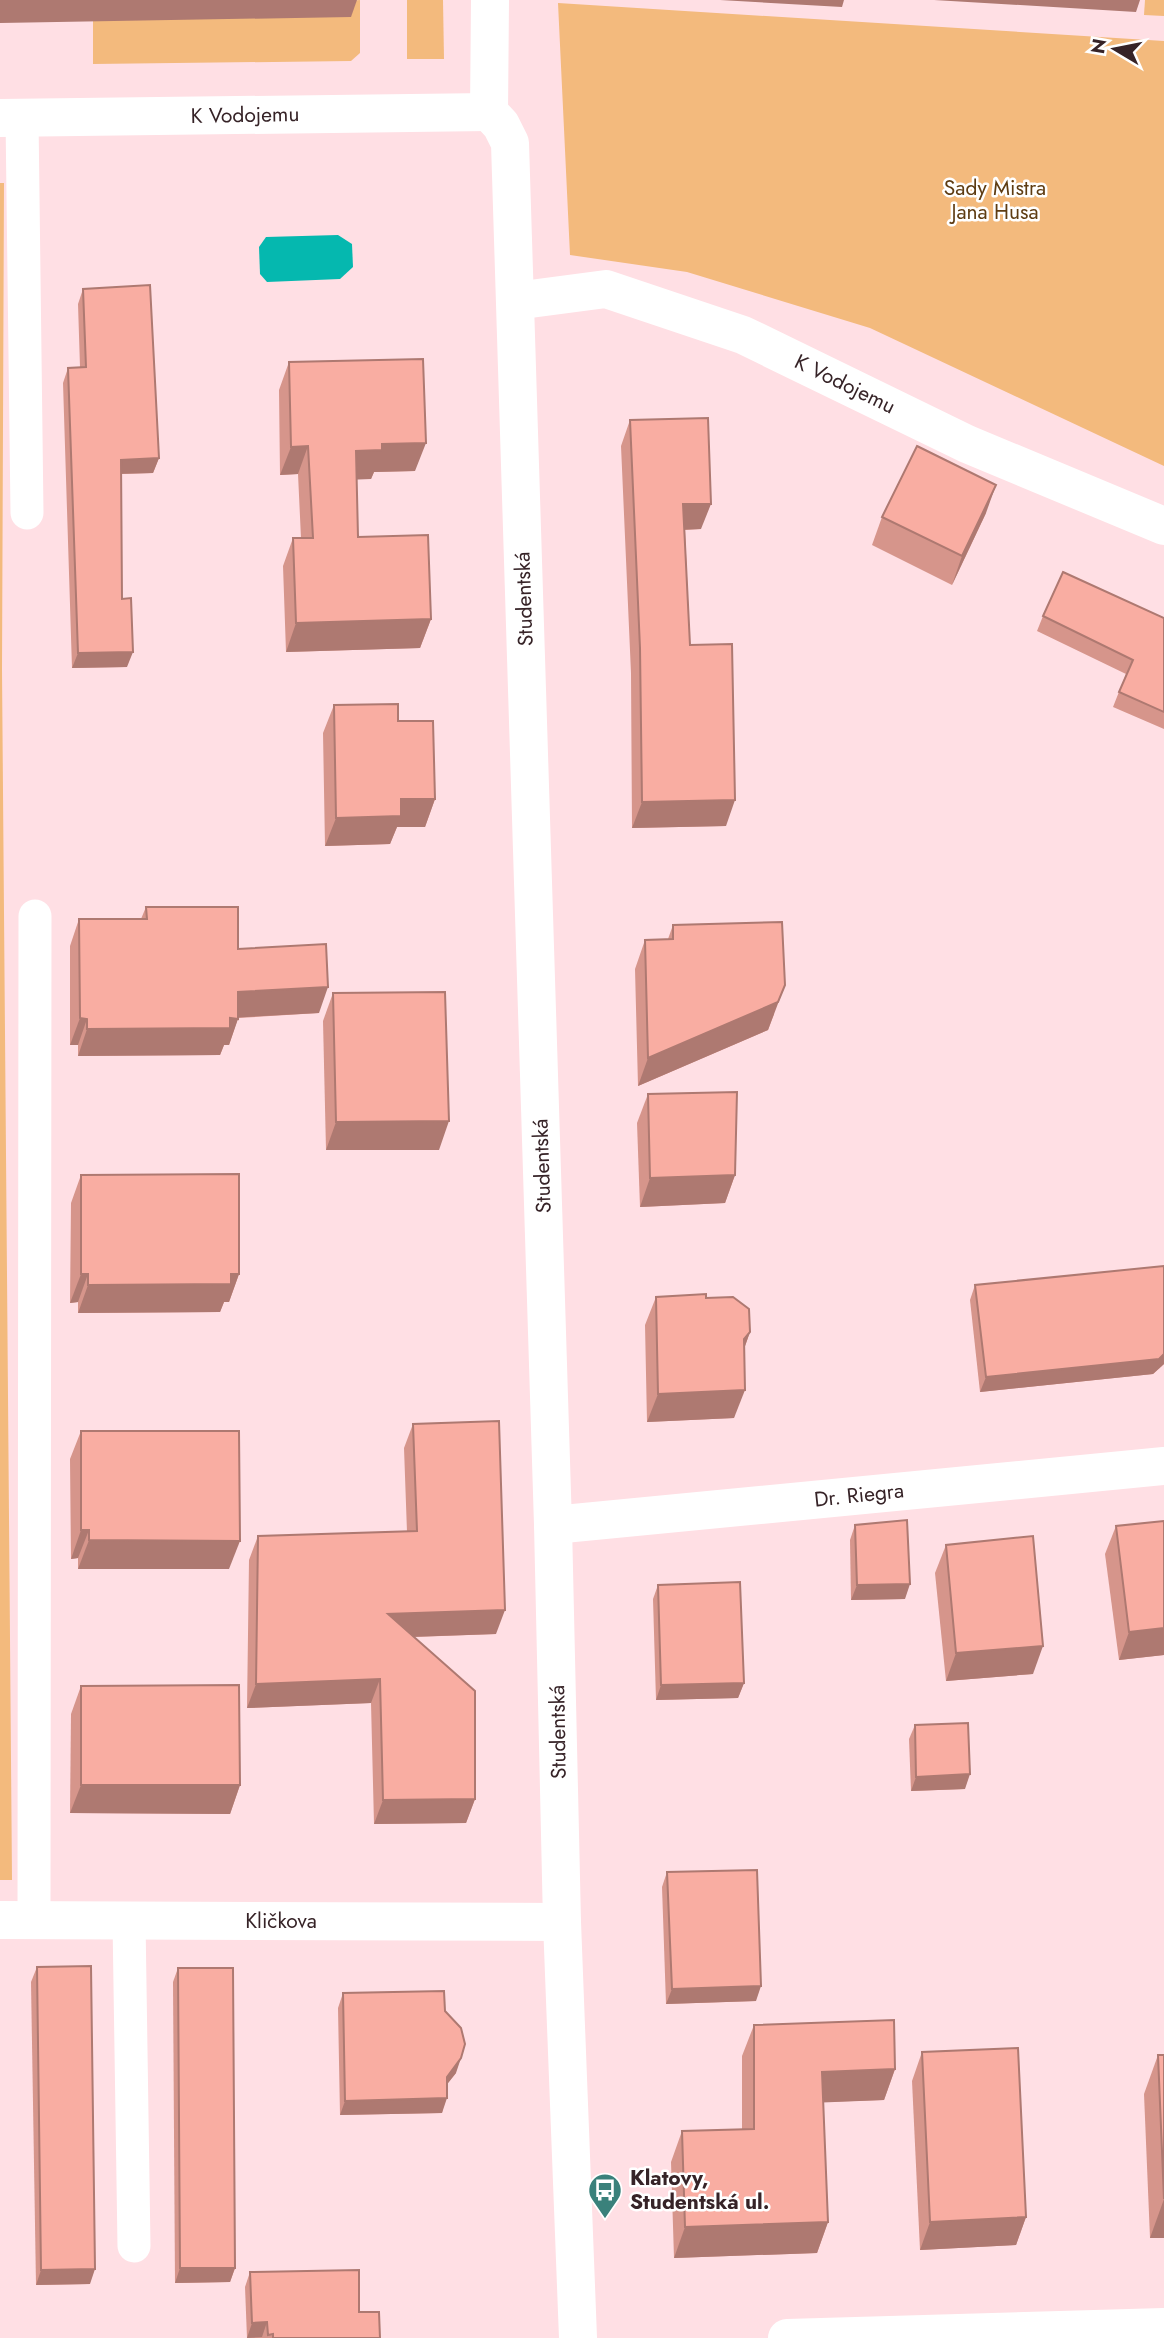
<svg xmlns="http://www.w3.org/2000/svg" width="1164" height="2338" font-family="Jost,sans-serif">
<rect width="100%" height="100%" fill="#ffdfe4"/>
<g fill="#f3ba7d">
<polygon points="360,0 360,53 351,61 93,64 93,21"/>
<polygon points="407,0 443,0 444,59 407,59"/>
<polygon points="1145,0 1164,0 1164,16 1144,15"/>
<polygon points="558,3 1164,41 1164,466 870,328 687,272 570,255"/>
<polygon points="0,183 4,183 2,670 12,1880 0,1880"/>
</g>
<polygon fill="#05b8af" points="338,235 352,244 353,267 340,279 267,282 260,274 259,247 266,237"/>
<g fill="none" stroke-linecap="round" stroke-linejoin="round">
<g stroke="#fff" stroke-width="33">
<polyline points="22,117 27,513"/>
<polyline points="34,1920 35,916"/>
<polyline points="129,1920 134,2246"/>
</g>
<g stroke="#fff" stroke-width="38">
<polyline points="490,0 489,112 501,125 510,143 553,1525 562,1922 578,2338"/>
<polyline points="0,118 489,112"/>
<polyline points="515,301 606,289 743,335 967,444 1164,526"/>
<polyline points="553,1525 1164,1466"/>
<polyline points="0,1920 562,1922"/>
<polyline points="787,2338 1164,2327"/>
</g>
</g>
<g fill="#d6958b">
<polygon points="83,289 159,458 153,473 121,474 122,599 127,667 72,668 63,383 68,368 80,367 78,304"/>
<polygon points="289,362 415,471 374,472 371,479 356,479 358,537 431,619 420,648 286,652 283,566 293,538 301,538 298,474 280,475 279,390"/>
<polygon points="630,420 701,529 685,530 690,645 726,826 632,828 631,673 621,446"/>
<polygon points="986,513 952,585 872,545 882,517"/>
<polygon points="1043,616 1164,618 1164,729 1113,707 1126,674 1037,631"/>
<polygon points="334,705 398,721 435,799 425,827 397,827 390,844 325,846 323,733"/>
<polygon points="146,907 319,1013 238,1018 229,1045 224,1045 220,1055 78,1056 78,1045 70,1045 70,946 79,919 141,919"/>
<polygon points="673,925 774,1014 768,1030 638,1086 635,969 645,940 668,939"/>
<polygon points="333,993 439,1150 326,1150 323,1021"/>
<polygon points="648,1094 735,1175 725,1203 640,1207 637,1123"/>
<polygon points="81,1175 239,1274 229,1302 224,1302 220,1312 78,1313 78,1302 70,1303 71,1203"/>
<polygon points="1164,1266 1164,1364 1153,1374 980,1392 970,1300 975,1285"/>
<polygon points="656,1297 706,1298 750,1332 744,1349 734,1418 647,1422 645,1325"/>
<polygon points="413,1424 496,1634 414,1637 475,1799 466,1823 374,1824 371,1703 247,1708 249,1560 258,1536 407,1532 404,1448"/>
<polygon points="81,1431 229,1569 78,1569 78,1558 71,1559 70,1459"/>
<polygon points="1164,1521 1164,1655 1119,1660 1105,1554 1116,1526"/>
<polygon points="855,1525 905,1599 851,1600 850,1540"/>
<polygon points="946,1545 1033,1674 946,1681 935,1573"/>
<polygon points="658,1585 744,1683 738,1698 656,1700 653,1599"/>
<polygon points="81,1686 240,1785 230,1814 70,1813 71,1714"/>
<polygon points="915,1725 965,1789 911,1791 909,1739"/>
<polygon points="667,1872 756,2001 666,2004 662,1887"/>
<polygon points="37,1967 90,2284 36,2285 31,1982"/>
<polygon points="178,1968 235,2268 230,2282 175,2283 173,1982"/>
<polygon points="343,1993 445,2011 456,2073 447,2084 442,2113 340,2115 338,2008"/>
<polygon points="754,2025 895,2069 884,2100 823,2102 828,2222 817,2253 674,2258 671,2162 682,2131 742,2129 742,2056"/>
<polygon points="922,2052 1026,2217 1016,2245 920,2250 912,2081"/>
<polygon points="1158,2055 1164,2055 1164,2238 1150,2238 1144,2094"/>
<polygon points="250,2272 359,2312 380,2338 247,2338 245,2287"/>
</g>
<g fill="#ae7971">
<polygon points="0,0 357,0 351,17 0,23"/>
<polygon points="720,0 844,0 842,7"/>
<polygon points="934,0 1140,0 1136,12"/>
<polygon points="426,443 415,471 374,472 371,479 345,480 356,451 382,444"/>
<polygon points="308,446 298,474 280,475 291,447"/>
<polygon points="159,458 153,473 115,474 121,460"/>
<polygon points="996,485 986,513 952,585 962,556"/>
<polygon points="683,504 711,504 701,529 674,530"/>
<polygon points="431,619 420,648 286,652 296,623"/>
<polygon points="133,652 127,667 72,668 78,653"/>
<polygon points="401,799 435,799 425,827 397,827 390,844 325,846 336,818"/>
<polygon points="735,800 726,826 632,828 642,802"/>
<polygon points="785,985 768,1030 638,1086 648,1058"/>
<polygon points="328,987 319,1013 229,1018 238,992"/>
<polygon points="80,1018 87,1019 78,1045 70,1045"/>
<polygon points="230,1018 238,1019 229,1045 224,1045 220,1055 78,1056 87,1029"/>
<polygon points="449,1121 439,1150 326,1150 336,1122"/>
<polygon points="735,1175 725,1203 640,1207 650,1178"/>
<polygon points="81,1274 88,1274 78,1302 70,1303"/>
<polygon points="231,1274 239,1274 229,1302 224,1302 220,1312 78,1313 88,1285"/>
<polygon points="750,1332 740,1360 744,1339"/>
<polygon points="1164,1354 1164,1364 1153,1374 980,1392 986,1377"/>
<polygon points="745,1390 734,1418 647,1422 658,1394"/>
<polygon points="81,1530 89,1530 78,1558 71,1559"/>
<polygon points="89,1540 240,1541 229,1569 78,1569"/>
<polygon points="910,1584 905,1599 851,1600 857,1585"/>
<polygon points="505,1610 496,1634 379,1638 388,1614"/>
<polygon points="1164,1628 1164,1655 1119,1660 1129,1632"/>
<polygon points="1043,1646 1033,1674 946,1681 956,1653"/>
<polygon points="380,1679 371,1703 247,1708 256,1684"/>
<polygon points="744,1683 738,1698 656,1700 661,1685"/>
<polygon points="970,1774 965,1789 911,1791 916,1777"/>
<polygon points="81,1785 240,1785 230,1814 70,1813"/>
<polygon points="475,1799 466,1823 374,1824 383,1800"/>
<polygon points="761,1986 756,2001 666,2004 672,1989"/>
<polygon points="461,2058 456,2073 441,2092 447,2077"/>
<polygon points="895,2069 884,2100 810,2103 822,2072"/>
<polygon points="447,2098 442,2113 340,2115 345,2101"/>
<polygon points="1164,2199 1164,2238 1150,2238"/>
<polygon points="1026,2217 1016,2245 920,2250 930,2222"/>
<polygon points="828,2222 817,2253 674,2258 685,2227"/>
<polygon points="180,2268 235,2268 230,2282 175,2283"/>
<polygon points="95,2269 90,2284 36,2285 41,2270"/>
<polygon points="267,2322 262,2337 247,2338 252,2323"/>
</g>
<g fill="#f9ada2" stroke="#ae7971" stroke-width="2">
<polygon points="150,285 159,458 121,460 122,599 131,598 133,652 78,653 68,368 86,367 83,289"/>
<polygon points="423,359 426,443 382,444 382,450 356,451 358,537 428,535 431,619 296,623 293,538 313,538 308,446 291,447 289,362"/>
<polygon points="708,418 711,504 683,504 690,645 732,644 735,800 642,802 640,648 630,420"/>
<polygon points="917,446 996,485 962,556 882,517"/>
<polygon points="1063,572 1164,618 1164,712 1119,692 1133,660 1043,616"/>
<polygon points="398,704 398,721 433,721 435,799 401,799 401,816 336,818 334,705"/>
<polygon points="146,907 238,907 238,949 326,944 328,987 238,992 238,1019 230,1018 230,1028 87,1029 87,1019 80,1018 79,919 147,919"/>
<polygon points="782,922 785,985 778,1002 648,1058 645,940 673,939 673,925"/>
<polygon points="445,992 449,1121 336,1122 333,993"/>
<polygon points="737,1092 735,1175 650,1178 648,1094"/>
<polygon points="239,1174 239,1274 231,1274 231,1284 88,1285 88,1274 81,1274 81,1175"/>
<polygon points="1164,1266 1164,1354 1159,1359 986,1377 975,1285"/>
<polygon points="706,1294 706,1298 733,1297 749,1309 750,1332 744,1339 745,1390 658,1394 656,1297"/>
<polygon points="499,1421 505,1610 388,1614 475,1691 475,1799 383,1800 380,1679 256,1684 258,1536 417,1531 413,1424"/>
<polygon points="81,1431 239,1431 240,1541 89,1540 89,1530 81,1530"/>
<polygon points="907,1520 910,1584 857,1585 855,1525"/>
<polygon points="1164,1521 1164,1628 1129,1632 1116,1526"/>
<polygon points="1033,1536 1043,1646 956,1653 946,1545"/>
<polygon points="740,1582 744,1683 661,1685 658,1585"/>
<polygon points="239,1685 240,1785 81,1785 81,1686"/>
<polygon points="968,1723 970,1774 916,1777 915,1725"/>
<polygon points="757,1870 761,1986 672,1989 667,1872"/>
<polygon points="91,1966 95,2269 41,2270 37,1967"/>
<polygon points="178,1968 233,1968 235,2268 180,2268"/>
<polygon points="444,1991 445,2011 461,2028 465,2044 461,2058 447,2077 447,2098 345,2101 343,1993"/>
<polygon points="894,2020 895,2069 822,2072 828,2222 685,2227 682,2131 754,2129 754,2025"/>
<polygon points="1018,2048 1026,2217 930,2222 922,2052"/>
<polygon points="1158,2055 1164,2055 1164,2199"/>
<polygon points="359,2270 359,2312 379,2312 380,2338 273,2338 273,2334 268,2335 267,2322 252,2323 250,2272"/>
</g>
<defs>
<g id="bus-pin" transform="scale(1.75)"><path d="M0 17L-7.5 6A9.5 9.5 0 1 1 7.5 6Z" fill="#3a817b" stroke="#fff"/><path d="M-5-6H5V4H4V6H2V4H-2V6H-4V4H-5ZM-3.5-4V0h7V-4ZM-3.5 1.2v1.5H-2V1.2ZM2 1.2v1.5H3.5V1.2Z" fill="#fff"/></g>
</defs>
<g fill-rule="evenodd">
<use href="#bus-pin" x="605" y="2190"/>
</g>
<g text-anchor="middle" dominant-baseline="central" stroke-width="5" stroke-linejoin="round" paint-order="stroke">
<g font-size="21" fill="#362327" stroke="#fff">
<text transform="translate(245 115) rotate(-1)">K Vodojemu</text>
<text transform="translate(845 384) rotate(26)">K Vodojemu</text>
<text transform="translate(524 599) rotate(-92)">Studentská</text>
<text transform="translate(542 1166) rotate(-92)">Studentská</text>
<text transform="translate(859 1495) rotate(-6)">Dr. Riegra</text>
<text transform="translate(558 1732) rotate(-91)">Studentská</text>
<text x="281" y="1921">Kličkova</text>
</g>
<g font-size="21" fill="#5e3c12" stroke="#fff">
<text x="995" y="188">Sady Mistra<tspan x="995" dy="24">Jana Husa</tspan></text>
</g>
<g font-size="21" font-weight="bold" fill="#362327" stroke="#fff" text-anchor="start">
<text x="630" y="2178">Klatovy,<tspan x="630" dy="24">Studentská ul.</tspan></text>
</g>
</g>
<g transform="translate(1115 49) rotate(280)" stroke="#ffffff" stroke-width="5" paint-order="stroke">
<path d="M0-5L12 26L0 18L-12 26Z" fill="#362327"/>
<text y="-10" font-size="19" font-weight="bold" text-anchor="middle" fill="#362327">N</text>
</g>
</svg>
